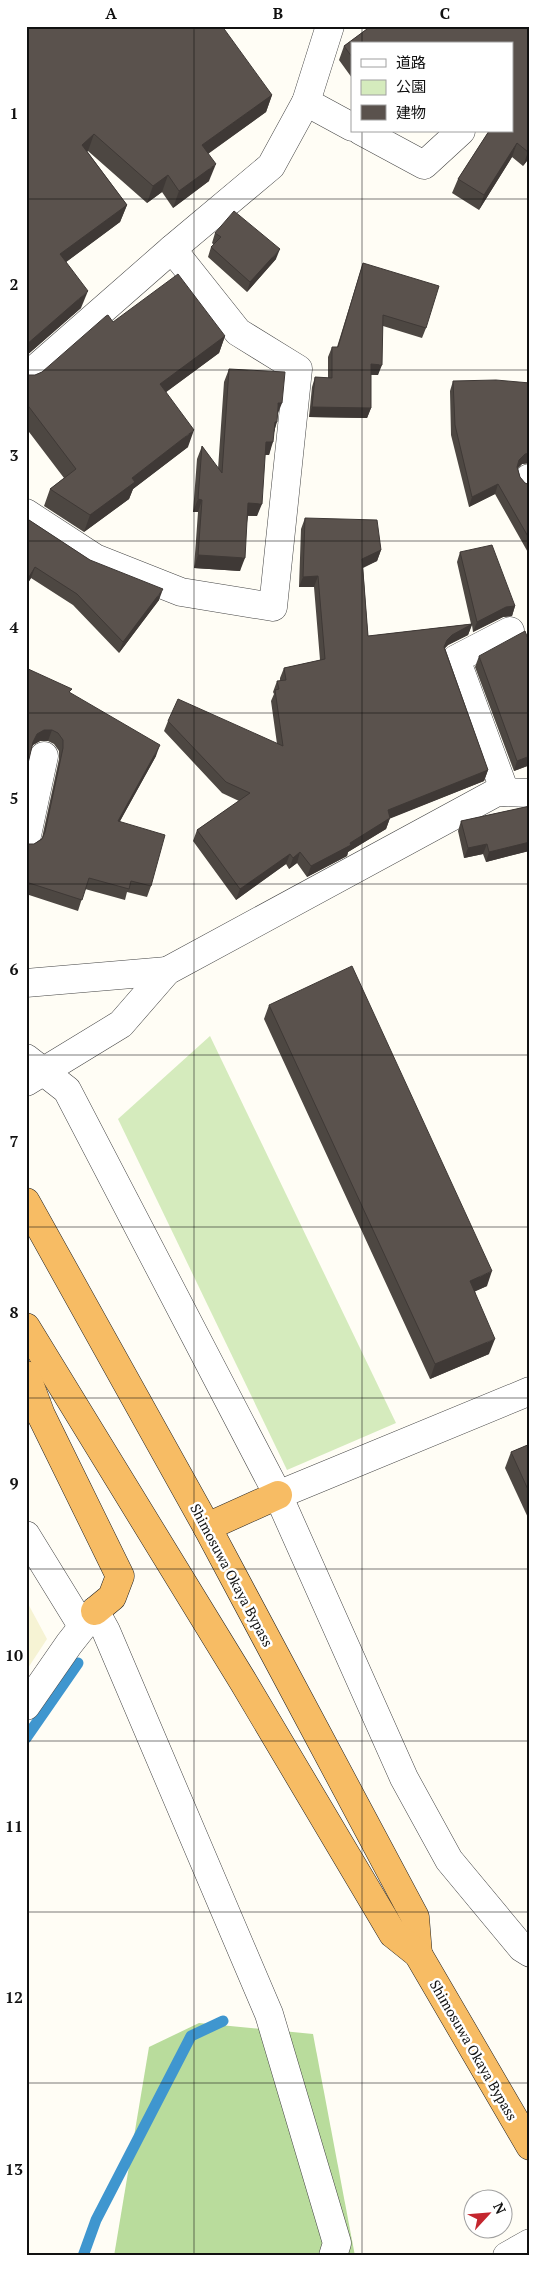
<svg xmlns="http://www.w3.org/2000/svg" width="556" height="2282" font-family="'PT Serif','Noto Sans JP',serif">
<rect width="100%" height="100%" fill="#fffdf5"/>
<polygon fill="#f6f3d4" points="26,1600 47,1639 26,1671"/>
<polygon fill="#d5ebbd" points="210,1036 396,1423 287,1470 118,1119"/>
<polygon fill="#b9dc9c" points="199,2023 313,2034 355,2256 114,2256 149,2047"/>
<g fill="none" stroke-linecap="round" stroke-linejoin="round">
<g stroke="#3f96cf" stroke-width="11">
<polyline points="26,1738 78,1663"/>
<polyline points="83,2256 96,2220 191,2036 223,2021"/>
</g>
<g stroke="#444" stroke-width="29">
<g id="minor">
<polyline points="306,102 352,127"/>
<polyline points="361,131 424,165 461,131"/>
<polyline points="26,377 172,249 271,166 306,102 330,26"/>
<polyline points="529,478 530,480"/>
<polyline points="26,513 95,558 181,592 273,607 298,369 238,332 172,249"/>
<polyline points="505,792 456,659 510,631"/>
<polyline points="26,840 44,756"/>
<polyline points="26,983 167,971"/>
<polyline points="26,1058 67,1090 278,1495 404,1778 449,1860 522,1948 530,1953"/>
<polyline points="26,1082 121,1024 167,971 497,792 530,793"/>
<polyline points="278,1495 530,1391"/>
<polyline points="26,1535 82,1626"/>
<polyline points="26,1706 69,1644 95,1611 106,1631 269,2014 337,2243 333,2256"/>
<polyline points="507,2256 530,2243"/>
</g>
</g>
<g stroke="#222" stroke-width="29">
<g id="trunk">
<polyline points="26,1202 207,1527 415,1917 418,1954"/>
<polyline points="26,1327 244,1683 393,1934 418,1954 530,2146"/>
<polyline points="26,1375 41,1415 120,1576 112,1597 95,1611"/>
<polyline points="207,1527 278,1495"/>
</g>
</g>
<use href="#minor" stroke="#fff" stroke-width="28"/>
<use href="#trunk" stroke="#f7bc64" stroke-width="28"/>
</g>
<g fill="#4d4742">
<polygon points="26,26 272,95 266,112 208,154 209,181 173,208 162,192 147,203 88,151 87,151 127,205 120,222 66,262 81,308 26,356"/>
<polygon points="371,26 530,26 530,157 523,166 512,157 479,210 452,193 458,179 489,131 512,131 512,44 352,44 352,78 339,60 344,46"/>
<polygon points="215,233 276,259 247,292 208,257 211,247 214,245 212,243"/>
<polygon points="363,263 426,328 422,338 383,326 378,375 371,375 371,408 367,418 309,417 312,387 315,377 328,378 328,357 332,347 337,347"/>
<polygon points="113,322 225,336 219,353 166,392 188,447 133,489 129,499 84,532 44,506 50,489 64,478 26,428 26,374 28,375 35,375 42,372"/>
<polygon points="229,369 278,415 269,455 265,455 257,516 248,516 240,571 194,568 198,512 193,512 197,459 202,446 218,469 224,382"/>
<polygon points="453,381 530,383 530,463 522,464 518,468 520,477 525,483 530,485 530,556 495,494 469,507 451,435 450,391"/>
<polygon points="26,518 90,560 159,600 119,653 73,605 31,578 26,586"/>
<polygon points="305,518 381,550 377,561 363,567 368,636 471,624 457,562 460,552 515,606 512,616 503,617 473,632 472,625 468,635 448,645 445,648 488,770 484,781 390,818 386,829 348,852 347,856 307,877 297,863 289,869 286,864 236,900 193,841 197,830 239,801 222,793 164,731 168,721 277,744 271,701 274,694 273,692 277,681 280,681 280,678 284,668 320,660 314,587 299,587 301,529"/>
<polygon points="479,656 530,765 514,771 475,667"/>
<polygon points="26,668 70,693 156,756 120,821 151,886 147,897 127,892 125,900 85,889 78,911 26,894 26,844 34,844 42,838 59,759 59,751 54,744 48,741 40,741 33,745 31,748"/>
<polygon points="530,806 530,853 529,853 529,851 486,862 483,854 464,858 458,831 461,821"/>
<polygon points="269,1005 487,1286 475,1291 489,1354 430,1379 264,1019"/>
<polygon points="530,1444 530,1522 505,1468 511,1452"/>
</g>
<g fill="#3f3936">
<polygon points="272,95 266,112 196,162 202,145"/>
<polygon points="94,134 88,151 76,162 82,145"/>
<polygon points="517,143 512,157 479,210 484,195"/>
<polygon points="530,150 530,157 523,166 528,152"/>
<polygon points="216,164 209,181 173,208 179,191"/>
<polygon points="168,175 162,192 147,203 153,186"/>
<polygon points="127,205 120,222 54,271 60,254"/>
<polygon points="280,249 276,259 247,292 250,282"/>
<polygon points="88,291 81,308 26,356 26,345"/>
<polygon points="225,336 219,353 154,401 160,384"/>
<polygon points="371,364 382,365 378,375 368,374"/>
<polygon points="278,403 282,403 277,416"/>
<polygon points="312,407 371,408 367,418 309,417"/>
<polygon points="275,422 277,422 273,435"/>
<polygon points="194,430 188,447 133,489 129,499 84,532 90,515 132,478"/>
<polygon points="266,442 273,442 269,455 261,454"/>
<polygon points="530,453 530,463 522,464 516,470 519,460 525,454"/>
<polygon points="498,484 495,494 469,507 472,497"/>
<polygon points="198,499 202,500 198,512 193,512"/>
<polygon points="248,503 262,504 257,516 244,515"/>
<polygon points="381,550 377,561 359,570 362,559"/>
<polygon points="198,555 245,558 240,571 194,568"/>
<polygon points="35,567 31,578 26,586 26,582"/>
<polygon points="318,576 314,587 299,587 303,577"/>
<polygon points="163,589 159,600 119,653 123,642"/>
<polygon points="515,606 512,616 503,617 473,632 477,622 506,607"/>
<polygon points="472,624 468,635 448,645 443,650 447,640 452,635"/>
<polygon points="44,730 52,730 48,741 40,741 33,745 29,753 33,742 37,734"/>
<polygon points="160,745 156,756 114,832 118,821"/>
<polygon points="530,756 530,765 514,771 517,761"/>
<polygon points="488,770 484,781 384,821 388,810"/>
<polygon points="390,818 386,829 348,852 347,856 307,877 311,866"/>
<polygon points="530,842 530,848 529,851 486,862 489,852"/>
<polygon points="487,844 483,854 464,858 468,848"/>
<polygon points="300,852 297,863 289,869 293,858"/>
<polygon points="290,854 286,864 236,900 240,889"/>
<polygon points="492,1271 487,1286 465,1296 470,1281"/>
<polygon points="495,1339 489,1354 430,1379 435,1364"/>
</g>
<g fill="#5a524d" stroke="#3f3936">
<polygon points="26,26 222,26 272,95 202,145 216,164 179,191 168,175 153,186 94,134 82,145 127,205 60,254 88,291 26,345"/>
<polygon points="371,26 530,26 530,150 528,152 517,143 484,195 458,179 489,131 512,131 512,44 352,44 352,57 344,46"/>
<polygon points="234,211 280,249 250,282 211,247 221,237 215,233"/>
<polygon points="363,263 439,286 426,328 383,315 382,365 371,364 371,408 312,407 315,377 332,378 332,347 338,347"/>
<polygon points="178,274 225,336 160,384 194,430 132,478 135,482 90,515 50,489 76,469 26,403 26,374 28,375 35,375 42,372 106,316 108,315 113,322"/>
<polygon points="229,369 285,372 282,403 278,403 277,422 275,422 273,442 266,442 262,504 248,503 245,558 198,555 202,500 198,499 202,446 222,473"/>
<polygon points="496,380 530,383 530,453 525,454 519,460 517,467 520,477 525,483 530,485 530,540 498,484 472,497 455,425 453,381"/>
<polygon points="26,518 90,560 163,589 123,642 77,594 35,567 26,582"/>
<polygon points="305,518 377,520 381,550 362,559 368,636 472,624 452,635 447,640 444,647 488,770 388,810 390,818 350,843 351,845 311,866 300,852 293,858 290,854 240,889 197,830 250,793 226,782 168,721 178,699 283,746 275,690 279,689 277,681 286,680 284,668 325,659 318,576 303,577"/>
<polygon points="492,545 515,606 506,607 477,622 460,552"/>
<polygon points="525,631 530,644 530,756 517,761 479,656"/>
<polygon points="26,668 72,689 69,692 160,745 118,821 165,835 151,886 131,881 129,889 89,878 82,900 26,882 26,844 34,844 42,839 45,832 63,748 63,740 58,733 52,730 44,730 37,734 33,742 26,772"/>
<polygon points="530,806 530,842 489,852 487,844 468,848 461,821"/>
<polygon points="352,966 492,1271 470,1281 495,1339 435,1364 269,1005"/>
<polygon points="530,1444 530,1494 511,1452"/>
</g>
<path fill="none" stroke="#111" stroke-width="1" stroke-opacity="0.55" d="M194,26V2256M362,26V44M362,131V2256M26,199H530M26,370H530M26,541H530M26,713H530M26,884H530M26,1055H530M26,1227H530M26,1398H530M26,1569H530M26,1741H530M26,1912H530M26,2083H530"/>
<g text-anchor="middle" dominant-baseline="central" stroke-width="5" stroke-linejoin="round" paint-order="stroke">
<g font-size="14" fill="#111" stroke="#fff">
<text transform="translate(232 1575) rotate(62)">Shimosuwa Okaya Bypass</text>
<text transform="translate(474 2050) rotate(60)">Shimosuwa Okaya Bypass</text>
</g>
</g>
<rect width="556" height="2282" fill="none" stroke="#ffffff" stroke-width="55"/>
<rect x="351" y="42" width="162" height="90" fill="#ffffff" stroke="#a0a0a0"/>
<rect x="361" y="59" width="25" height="8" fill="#ffffff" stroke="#a0a0a0"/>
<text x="396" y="68" font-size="15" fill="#111111">道路</text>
<rect x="361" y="80" width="25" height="15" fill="#d5ebbd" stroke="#a0a0a0"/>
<text x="396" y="92" font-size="15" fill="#111111">公園</text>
<rect x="361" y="105" width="25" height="15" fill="#5a524d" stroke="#a0a0a0"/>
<text x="396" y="118" font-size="15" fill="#111111">建物</text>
<g transform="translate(488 2214) rotate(64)"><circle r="24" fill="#ffffff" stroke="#a0a0a0"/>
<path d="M0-4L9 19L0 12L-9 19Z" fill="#c4262e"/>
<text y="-8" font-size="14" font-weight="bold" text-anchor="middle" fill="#111111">N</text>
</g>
<rect x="28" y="28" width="500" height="2226" fill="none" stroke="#111" stroke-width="2"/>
<g font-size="16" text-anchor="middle" font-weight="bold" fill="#111">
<text x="111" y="19">A</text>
<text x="278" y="19">B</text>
<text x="445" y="19">C</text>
<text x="14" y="119">1</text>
<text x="14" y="290">2</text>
<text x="14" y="461">3</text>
<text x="14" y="633">4</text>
<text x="14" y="804">5</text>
<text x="14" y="975">6</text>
<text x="14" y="1147">7</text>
<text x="14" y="1318">8</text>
<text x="14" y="1489">9</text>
<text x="14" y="1661">10</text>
<text x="14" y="1832">11</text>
<text x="14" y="2003">12</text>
<text x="14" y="2175">13</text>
</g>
</svg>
